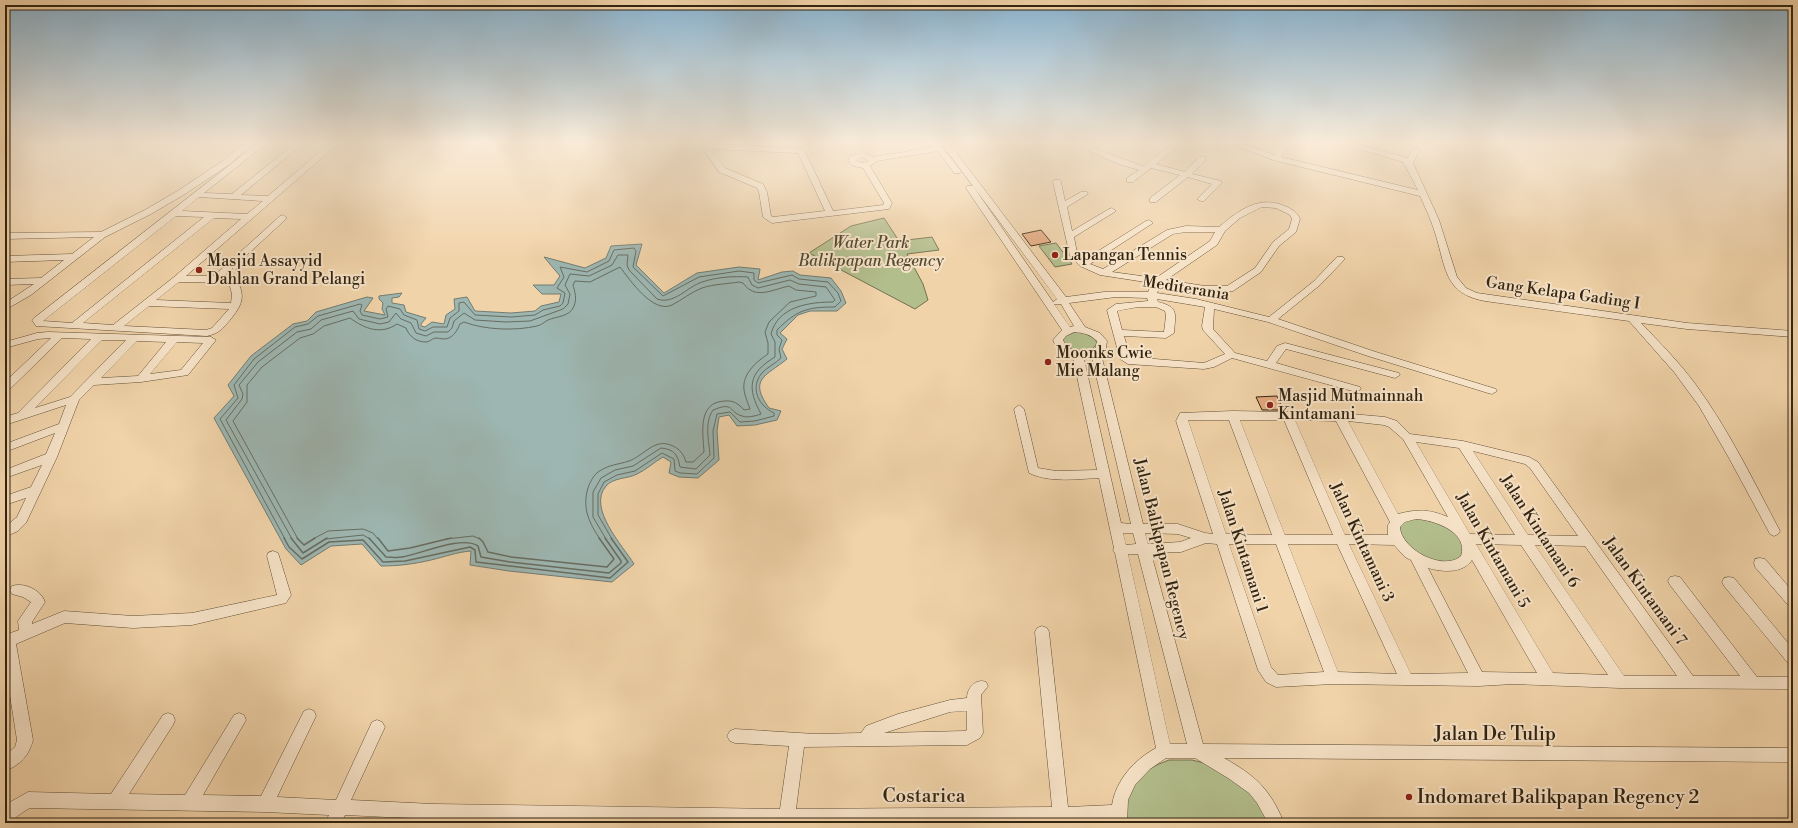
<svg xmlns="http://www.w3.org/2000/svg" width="1798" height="828" font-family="'Libre Bodoni',serif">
<rect width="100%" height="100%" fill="#f1d3a9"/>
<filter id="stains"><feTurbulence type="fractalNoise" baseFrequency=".005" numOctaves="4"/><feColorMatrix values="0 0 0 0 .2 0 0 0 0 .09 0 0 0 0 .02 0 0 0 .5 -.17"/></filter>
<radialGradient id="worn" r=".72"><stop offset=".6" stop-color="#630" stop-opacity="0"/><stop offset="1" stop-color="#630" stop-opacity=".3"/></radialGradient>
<g fill="#b3be8d" stroke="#72714f">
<polygon points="884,218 899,241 932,237 939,250 907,254 923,284 928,300 915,309 809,253 851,226"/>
<polygon points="1056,243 1072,264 1055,267 1039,246"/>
<path d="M1075,332H1083L1095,339L1097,343C1090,357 1071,353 1063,342L1064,337Z"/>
<path d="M1414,516L1436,519L1463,540L1464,556C1451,567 1427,563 1414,553C1408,549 1403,539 1398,533L1400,524Z"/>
<path d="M1169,760H1192L1216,766L1257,798L1271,823H1123C1124,816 1123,808 1124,801C1131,777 1148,768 1169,760Z"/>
</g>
<path fill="#9db6b1" stroke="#727c71" d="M642,244L636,265L664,293L697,273L739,267L760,269L758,280L782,272L793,271L800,275L831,278L841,291L846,303L837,311H810L798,315L780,333L787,339L782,349L787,359C766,376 748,379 769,408L781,411L777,420L755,425L737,426L729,415L719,417L717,431L719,460L698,478L679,477L669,473L671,462L663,457C654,462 646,470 637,474C628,479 614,477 606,486C587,508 623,546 634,564L612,582L509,571L470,565L471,551C457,552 444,557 431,560C414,564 398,566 381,566L362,544L331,546L301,565L286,549L214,418L234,396L228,385L251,356L293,324L307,321L316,312L367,297L373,298L364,311L385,315L382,309L383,303L379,299V296L402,293L399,297L392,298V303L404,305L406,312L426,318L421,324V326L425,327L432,322L444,324L446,315L455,309L454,299L467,297L475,311L511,313L535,311L541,306L559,302L561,294H542L533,285H554L560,276L544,257L585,268L606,258L611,246Z"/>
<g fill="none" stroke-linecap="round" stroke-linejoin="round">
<g stroke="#686d61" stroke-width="1">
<path d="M285,539L220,419L238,398L234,385L254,359L295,327L308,324L318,316L360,304L362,305L360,311L362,315L380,319L388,317L386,309L388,306L400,309L404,315L417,320L419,329L425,331L433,327H447L450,318L459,311V303L464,302L475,315L511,317L535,315L543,310L560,306L563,303L565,293L557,288L564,277L560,267L587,272L609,261L614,250L634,248L636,251L633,267L663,296L699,277L739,271L754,273V280L758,283L792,275L799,279L828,282L838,293L841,301L835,307C807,307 797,310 777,330V335L782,340L779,349L781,358C775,364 767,367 761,374C750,389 759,406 774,413V416L755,421L740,422L730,412L717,414L713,431L714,458L697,474L680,473L675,471L674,459L662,453L635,471L617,475L604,482L598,494V515L612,539"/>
<path d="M292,539L226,420L242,399L243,394L239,385L258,362L297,332L311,329L321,320L353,311L359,319L380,324L389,322L396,313L401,319L411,323L416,333L426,336L434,332H448L452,328L454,321L464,313L475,320L506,322L530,321L563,309L568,304L570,294L565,285L570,274L589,276L612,265L618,255H628L627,265L629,270L657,299C674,305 687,287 702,282C717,277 733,276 748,277L752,285L758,288L790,280L799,284L826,287L835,300L833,302C810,302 778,306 771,334L775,342V357C748,373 747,388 761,414C755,416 748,418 742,416C728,412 735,401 713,410C704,423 709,440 710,455L696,469L680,467C678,455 674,449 661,448L633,466L615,470L601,478L593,492V517L606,539"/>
<path d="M298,539L233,421L247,402V385L262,367L300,338L313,334L324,326L350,318C365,329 381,335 397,324L406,328C409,336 416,342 426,342C429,342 432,339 435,338C438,338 441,339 445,339C453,338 457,331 460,324L464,322C485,330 515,331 537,326C542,325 544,322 548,320C557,316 570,317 574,306C577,299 575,292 573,285L575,281L590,282L620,267C630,280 653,314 672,305C682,300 691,292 702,288C714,284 727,284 739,282L743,283C755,300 771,290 789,286L796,290L816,292V296L790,302L769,322L765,332L768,343V354C756,362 742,374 744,390C745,397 748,403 750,409L744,410C739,404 733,400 725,401C697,402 703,433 704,452L693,462H686C684,455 680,449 673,446C655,437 645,455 629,461C617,465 610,464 598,472C593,476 590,482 588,488C582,508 589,523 600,539"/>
<polyline points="313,539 328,531 363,529 373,533 378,539"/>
<polyline points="326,539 363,535 370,539"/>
<polyline points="446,539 473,536 480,539"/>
</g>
<g stroke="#686d61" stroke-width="1.5">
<polyline points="284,538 289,547 302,559 329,542 363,540 383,562 405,561 470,547 475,550 476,562 610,578 628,562 611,538"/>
<polyline points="291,538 303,553 327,538"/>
<polyline points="297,538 304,545 315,538"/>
<path d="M369,538L386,557C391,557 397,558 402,557C421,554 462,535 478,546L481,557L510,562L609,573L621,563V561L605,538"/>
<polyline points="378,538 388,551 410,548 451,538"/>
<polyline points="479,538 483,542 488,552 511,557 607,567 614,559 599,538"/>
</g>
</g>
<g fill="#e5a97e" stroke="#322411">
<polygon points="1041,230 1051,242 1031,246 1022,234"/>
<polygon points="1277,396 1283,410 1262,410 1256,397"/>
</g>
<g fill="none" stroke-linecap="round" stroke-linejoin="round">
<g stroke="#625037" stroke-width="1">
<g id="minor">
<polygon points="244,143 253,143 230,164 185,194 151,214 105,237 31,295 5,310 5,303 34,284 5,285 5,279 41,278 64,260 5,262 5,256 72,254 94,237 5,239 5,233 101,232 145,210 179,190 224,160"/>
<path d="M258,143H267L204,193L232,194L295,143H304L241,195L268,196L330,143H339L186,276H214L280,216L283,215L287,218L223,277L236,279C247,297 241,306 230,320C222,329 220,333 207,336L36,326L32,320L34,318ZM199,197L263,201L247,214L182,211ZM176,216L204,217L72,323L43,321ZM214,218L241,219L174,277L113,325L83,323ZM179,282L229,283L232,294L231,303L156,300ZM149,306L229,309L212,328L206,330L124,326Z"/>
<path d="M699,143L804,149L833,211L883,205L884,203L863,168L854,166L848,161L850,156L857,154L850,143H858L865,153L873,157L935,147L931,143H939L961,171L960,173H954L938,151L877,161L870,166L892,203L889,209L772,223L763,217L759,192L757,188L719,172ZM711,149L798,153L825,211L773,217L771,216L767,192L763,184L725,168ZM862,157L869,161L862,163L856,161Z"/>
<path d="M941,143H949L1066,297L1104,292H1148L1152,283L1100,275L1080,266L1070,256L1053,182L1054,180H1060L1061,182L1065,201L1081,192H1087L1088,194L1067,207L1072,231L1109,209L1112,208L1116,211L1074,237L1077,253L1084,260L1146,221L1149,220L1153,223L1090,264L1103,269L1167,230L1186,226L1219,227C1239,210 1260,194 1287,207C1293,210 1297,212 1300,219L1296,232L1279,246L1261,272L1233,291L1221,293L1205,292L1161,285L1157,293L1196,299L1269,317L1314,281L1337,257H1343L1345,259L1343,261L1320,285L1278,319L1376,352L1496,389L1497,391L1492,394L1488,393L1368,356L1268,322L1214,309L1213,329L1235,353L1267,361L1277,346L1285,343L1399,373L1400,375L1395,378L1286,349L1276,363L1360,387L1361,389L1356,392L1232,358L1214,367L1204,369L1128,364L1120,359L1107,310L1116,304L1148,301L1147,298L1116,297L1069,303L1085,327L1100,333L1107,341L1106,348L1101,354L1143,524H1178L1205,533L1213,534L1176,421L1180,413L1233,411L1340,413L1385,417L1397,421L1410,434L1463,441L1529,457L1538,462L1693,676H1740L1670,585L1668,581L1670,577L1675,576L1680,577L1757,677H1793V689L1620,688L1513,684L1479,686L1333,684L1276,687L1266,682L1258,670L1217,544L1206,543L1181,552L1151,553L1203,744L1793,748V762L1224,758C1256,776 1270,789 1284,823H1268L1257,803L1249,793L1228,778L1195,758H1166L1150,769L1135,785L1128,800L1127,823H1111V821L1070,823C829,823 586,827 345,815L341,823H325L329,815L265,812L30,808C21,812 14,821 5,823V805L28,792L111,794L163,715L168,713L173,715L175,720L173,725L129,794L185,795L234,715L239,713L244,715L246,720L203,795L261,796L304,711L309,709L314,711L316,716L277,797L336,800L372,722L377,720L382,722L385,727L351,800L433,804L780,809L789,746L735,743L730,741L727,736L730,731L735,729L815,734L861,733L866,726L898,714L950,700L967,698C967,688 976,678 986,682L988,686L981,695L983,733L980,738L967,745L804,747L796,809L1052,807L1035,632L1037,628L1042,626L1047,628L1049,632L1068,807L1112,805C1116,780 1134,760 1156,748L1115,553L1113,550L1114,548L1099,478C1076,479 1050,483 1029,473L1014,409L1019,405L1024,409L1038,468L1056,471L1097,470L1073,358C1063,355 1057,350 1053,340L1062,330L966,188L967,186H973L1053,302L1057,299ZM1262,207L1276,208L1290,215L1292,219L1289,229L1273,242L1255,268L1227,286H1205L1166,280L1217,245L1225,231L1240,218ZM1186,232H1215L1210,241L1156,278L1112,272L1173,234ZM1157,299L1205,307L1202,326L1203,330L1225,354L1204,363L1130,357L1124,336L1166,338L1174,333C1175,315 1180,307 1158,302ZM1054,304H1061L1074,326L1070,327ZM1138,307H1156L1165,311L1166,316L1164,332L1122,330L1117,311ZM1074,332C1084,333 1090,334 1097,341L1096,347C1087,358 1068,352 1063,340L1066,336ZM1092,358L1131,524L1121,523L1084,359ZM1188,420H1229L1272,535L1226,534ZM1240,420H1284L1333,535H1285ZM1295,420L1336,421L1390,522L1388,525V535H1345ZM1348,421L1384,425L1389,427L1403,439L1448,517C1429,509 1417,509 1398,514ZM1416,442L1459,448L1515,535L1470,534ZM1473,451L1525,464L1530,468L1578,536L1528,535ZM1416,519C1434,520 1469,532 1461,556C1443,572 1401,549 1400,527L1405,522ZM1123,533H1133L1136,544L1126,545ZM1145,533L1178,534L1191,538L1180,542L1148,544ZM1229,544H1276L1324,672L1278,675L1271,667ZM1288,544H1337L1397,674L1338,672ZM1349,544L1394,545L1405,557L1411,560L1468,673L1411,674ZM1476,544L1521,545L1608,675L1553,673ZM1535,545L1585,546L1677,676H1624ZM1128,554H1138L1187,744H1170ZM1472,560L1537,673L1482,672L1428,568C1442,572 1463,574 1472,560ZM967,711V730L965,731L884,733L950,712Z"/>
<polygon points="1173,143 1182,143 1156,164 1185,172 1199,157 1205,157 1205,161 1192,174 1221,181 1222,183 1204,201 1201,201 1197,199 1212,184 1188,177 1156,202 1150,202 1150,198 1180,175 1151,168 1133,182 1127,182 1127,178 1139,170 1118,164 1089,151 1090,149 1096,149 1143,166"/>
<path d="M1229,143H1241L1274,155L1282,143H1290L1281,157L1418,190L1403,162L1346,145L1352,143L1408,158L1412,149H1418L1419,151L1413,163L1439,220L1457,277L1466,288L1477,293L1687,323L1793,331V337L1687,329L1641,323C1660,343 1680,363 1696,385C1729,430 1754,482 1780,531L1778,534L1774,536L1770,534L1729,458L1699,406L1674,372L1629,321L1485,301C1445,294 1446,269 1436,236C1432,222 1426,209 1420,196L1273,160Z"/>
<path d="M48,332L211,337L216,340L188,375L141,382L94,385L79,400L57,457L26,523L18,531L5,537V527L17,517L26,498L5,505V496L31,487L42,465L5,478V470L46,454L55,433L5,452V444L59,424L66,405L5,425V417L18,413L91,339L62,338L9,390L5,391V382L51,338L38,339L5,348V342L37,333ZM102,340H126L70,397L35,408ZM137,341L166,342L138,376L101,378ZM177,342L203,343L181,370L150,374Z"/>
<path d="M273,551L278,553L279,556L291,595L286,603L192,625L133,628L65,623L16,644L33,740C29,756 20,765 5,771V756L15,747L17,740L5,664V635L19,630L18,621L31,602L23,597L12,594L10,590L12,586C24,582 41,590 45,602L32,622V624L64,611L133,616L192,613L277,595L267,556L268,553Z"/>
<polygon points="1760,558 1765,559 1793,592 1793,606 1788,605 1755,567 1754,563 1755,559"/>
<polygon points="1729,577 1734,578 1793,649 1793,665 1788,663 1724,586 1722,582 1724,578"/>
</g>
</g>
<use href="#minor" fill="#f6e2c7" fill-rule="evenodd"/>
</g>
<linearGradient id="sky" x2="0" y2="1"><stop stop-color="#8ab5d2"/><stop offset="0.55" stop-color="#f9ebd8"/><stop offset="1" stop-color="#f9ebd8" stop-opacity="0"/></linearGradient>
<rect width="1798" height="259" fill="url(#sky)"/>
<g fill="#8f2418" stroke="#f6e2c7" stroke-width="1.5">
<circle cx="1055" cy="255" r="4"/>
<circle cx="199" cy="270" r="4"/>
<circle cx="1048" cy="362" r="4"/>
<circle cx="1270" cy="405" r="4"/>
<circle cx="1409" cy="797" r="4"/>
</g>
<g text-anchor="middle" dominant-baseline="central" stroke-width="4" stroke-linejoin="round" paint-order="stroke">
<g font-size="16" font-style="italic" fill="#524a30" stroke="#f6e2c7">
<text x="871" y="243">Water Park<tspan x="871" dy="18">Balikpapan Regency</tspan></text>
</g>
<g font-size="16" fill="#322411" stroke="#f6e2c7" text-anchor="start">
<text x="1063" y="255">Lapangan Tennis</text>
<text x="207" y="261">Masjid Assayyid<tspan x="207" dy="18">Dahlan Grand Pelangi</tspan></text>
<text x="1056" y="353">Moonks Cwie<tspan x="1056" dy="18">Mie Malang</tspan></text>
<text x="1278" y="396">Masjid Mutmainnah<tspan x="1278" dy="18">Kintamani</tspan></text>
</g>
<g font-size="16" fill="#322411" stroke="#f6e2c7">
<text transform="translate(1186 288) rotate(9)">Mediterania</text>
<text transform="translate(1563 293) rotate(8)">Gang Kelapa Gading I</text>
<text transform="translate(1540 531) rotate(57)">Jalan Kintamani 6</text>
<text transform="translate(1362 542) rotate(65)">Jalan Kintamani 3</text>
<text transform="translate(1162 549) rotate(76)">Jalan Balikpapan Regency</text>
<text transform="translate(1493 550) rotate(60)">Jalan Kintamani 5</text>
<text transform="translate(1243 551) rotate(72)">Jalan Kintamani 1</text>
<text transform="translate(1645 591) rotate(54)">Jalan Kintamani 7</text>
</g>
<g font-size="19" fill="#322411" stroke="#f6e2c7">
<text x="1495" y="734">Jalan De Tulip</text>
<text x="924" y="796">Costarica</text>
</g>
<g font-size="19" fill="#322411" stroke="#f6e2c7" text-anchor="start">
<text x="1417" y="797">Indomaret Balikpapan Regency 2</text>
</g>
</g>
<rect width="1798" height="828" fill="none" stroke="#f1d3a9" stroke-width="20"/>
<rect x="6" y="6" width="1786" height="816" fill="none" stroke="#322411" stroke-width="2"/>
<rect x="10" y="10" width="1778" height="808" fill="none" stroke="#322411"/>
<rect width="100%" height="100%" filter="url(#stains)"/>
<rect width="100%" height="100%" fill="url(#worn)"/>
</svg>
